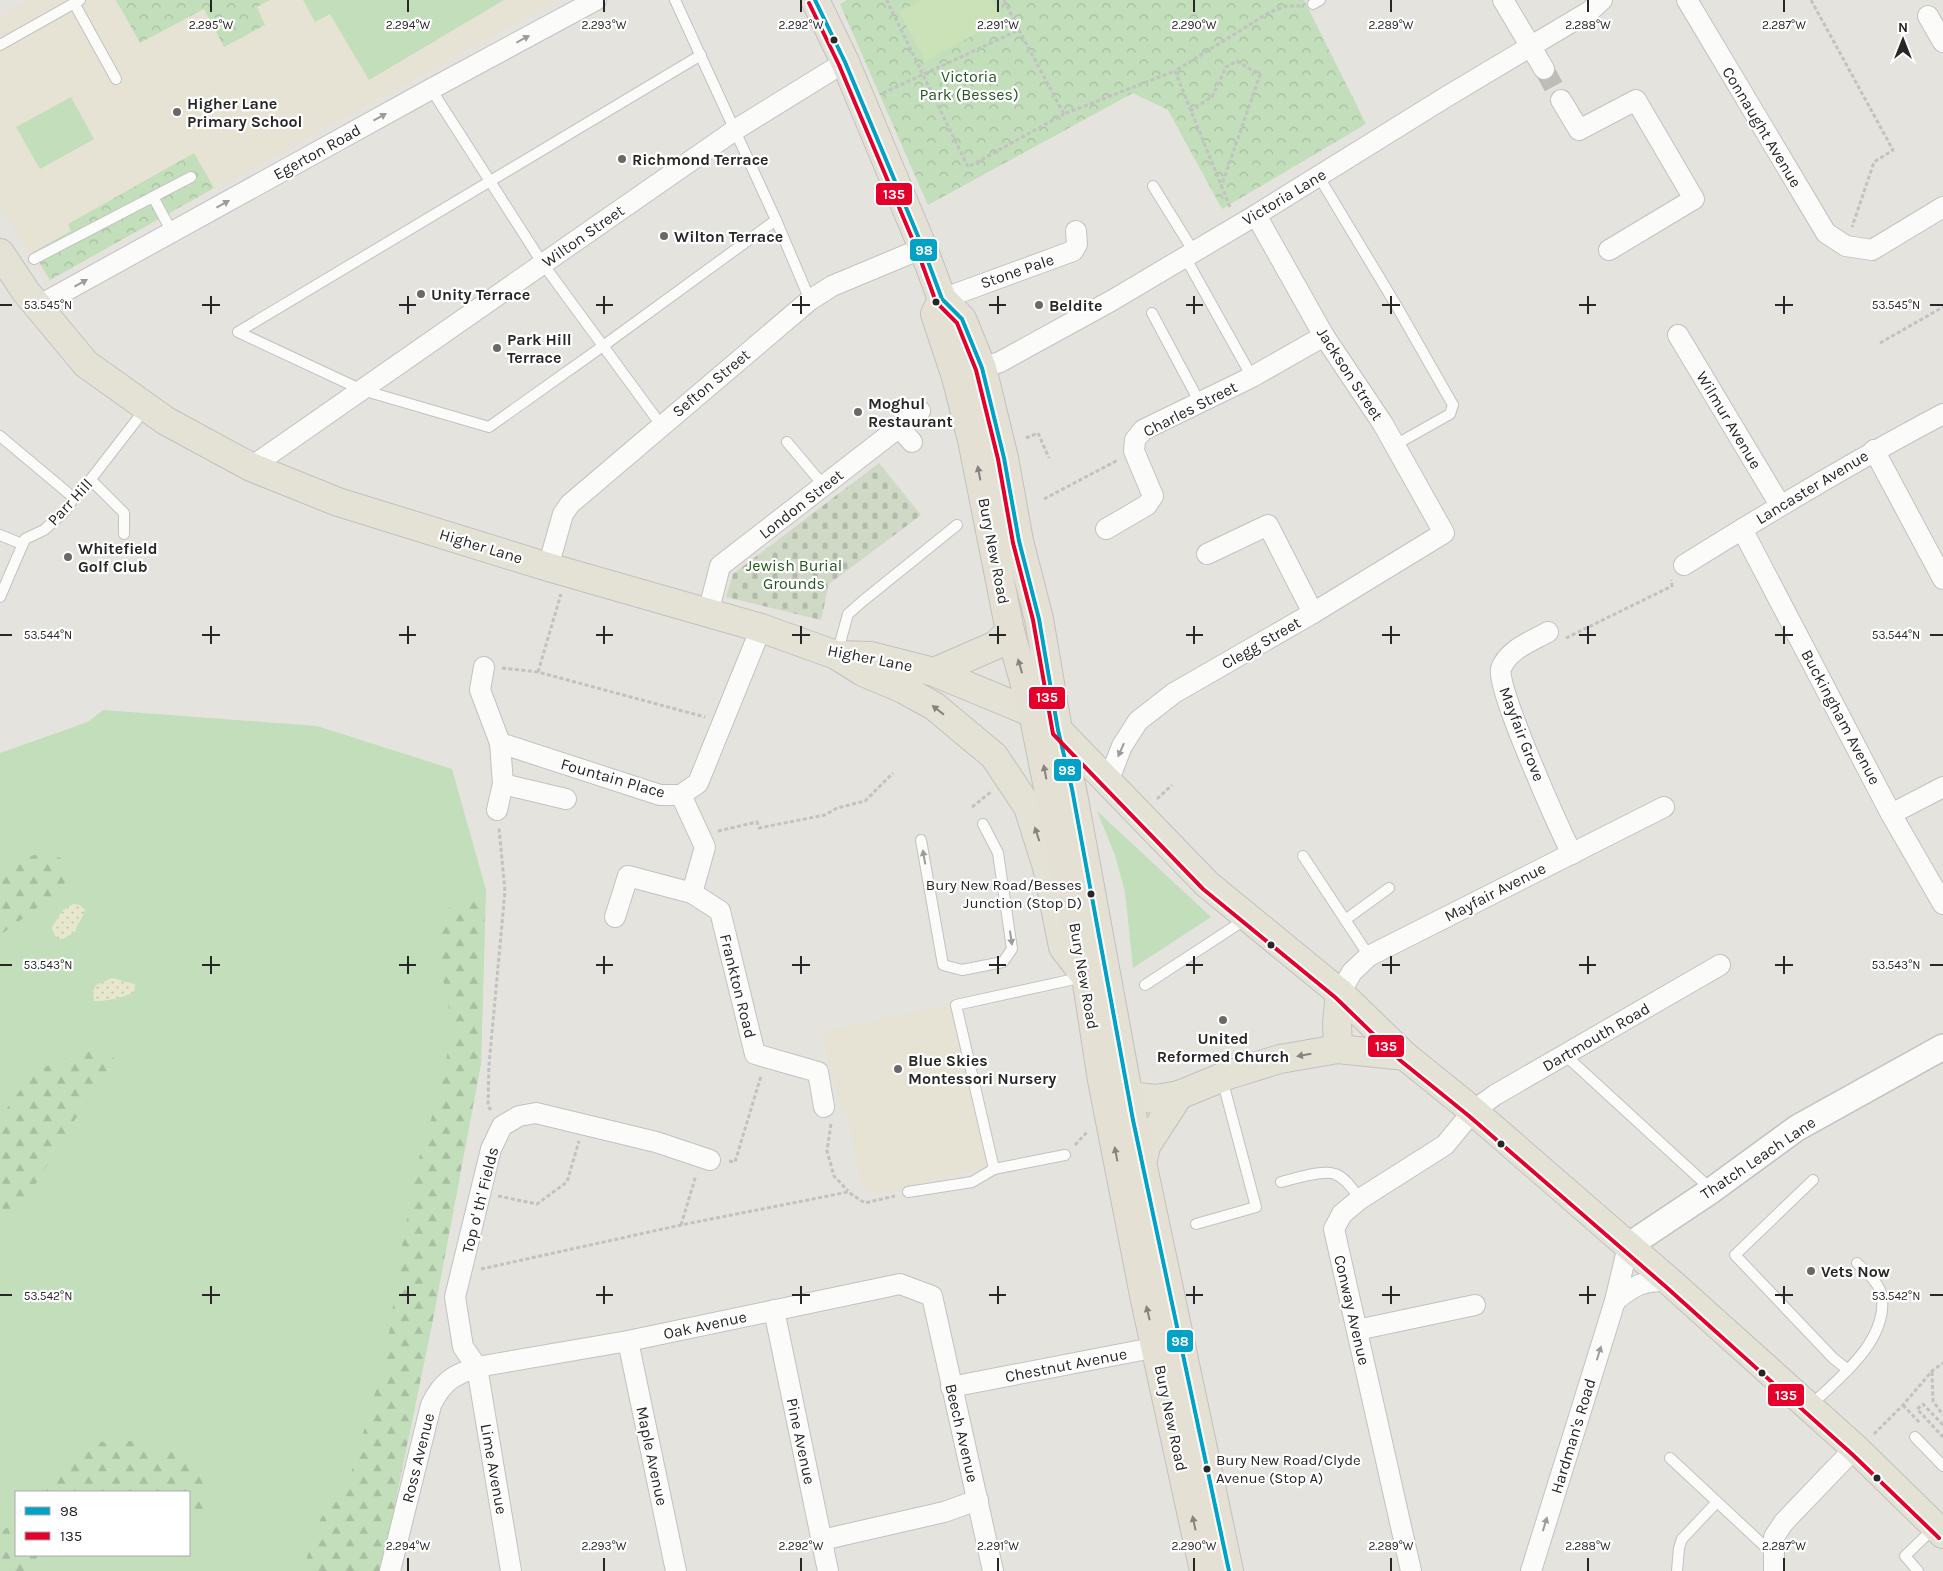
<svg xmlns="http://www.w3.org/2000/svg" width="1943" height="1571" font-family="Karla,sans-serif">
<defs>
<pattern id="forest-firs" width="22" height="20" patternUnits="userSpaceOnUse" patternTransform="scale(1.25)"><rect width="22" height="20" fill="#c2deba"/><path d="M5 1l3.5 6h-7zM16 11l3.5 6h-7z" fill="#a7bea0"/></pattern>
<pattern id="sand-dots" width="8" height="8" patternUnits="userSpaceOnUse" patternTransform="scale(1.25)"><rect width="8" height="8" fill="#e7e7ce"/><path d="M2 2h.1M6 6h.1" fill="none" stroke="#c6c6b1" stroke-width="1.8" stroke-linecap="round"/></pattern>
<pattern id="cemetery-stones" width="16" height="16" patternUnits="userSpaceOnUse" patternTransform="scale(1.25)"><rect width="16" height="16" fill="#cfd9c6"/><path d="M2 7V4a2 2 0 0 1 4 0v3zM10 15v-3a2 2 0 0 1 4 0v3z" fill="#b2baaa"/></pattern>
<pattern id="park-crowns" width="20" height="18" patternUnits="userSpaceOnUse" patternTransform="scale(1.25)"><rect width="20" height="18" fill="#c2deba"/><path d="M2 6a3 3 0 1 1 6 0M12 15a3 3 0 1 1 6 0" fill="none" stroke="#a7bea0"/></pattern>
</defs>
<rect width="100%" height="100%" fill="#e4e3de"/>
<g fill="#e6e3d4">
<polygon points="29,0 557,0 49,281 0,208 0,16"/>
<polygon points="950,1004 989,1167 875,1194 860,1181 846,1112 840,1105 822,1032"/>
</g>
<g fill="#c2deba" fill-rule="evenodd">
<polygon points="303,0 504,0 369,80 330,14 315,22"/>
<polygon points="71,97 94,139 40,169 16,127"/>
<path d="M103,710L317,726L452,769L486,890L481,1063L432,1324L381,1571H0V753L88,722ZM16,1492H189V1555H16Z"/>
<polygon points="1097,811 1211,917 1133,968 1125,892 1115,855"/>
</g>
<g fill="url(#forest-firs)">
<polygon points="50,852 62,859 69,875 60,891 0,935 0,877 30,856"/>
<polygon points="485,900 481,1063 432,1324 381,1571 302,1571 321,1518 347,1487 385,1360 403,1240 419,1158 437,1101 453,1029 436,943 439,920 451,906"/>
<polygon points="103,1046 116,1061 110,1078 79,1113 35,1185 0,1226 0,1118 33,1073 57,1061"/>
<polygon points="134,1441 171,1451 190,1465 210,1488 203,1517 189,1534 189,1492 44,1492 92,1442"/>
<polygon points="16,1522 16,1555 40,1555 23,1571 0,1571 0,1532"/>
</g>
<g fill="url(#sand-dots)">
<path d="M73,904L80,905L85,910C83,918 77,924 75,932L63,939L57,938L53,933L52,927L63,910Z"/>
<path d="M112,978L135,984L134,992C126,997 104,1002 94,1001L93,992L96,985Z"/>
</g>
<polygon fill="url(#cemetery-stones)" points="879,463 921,515 829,584 821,620 726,597 733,574"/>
<g fill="url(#park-crowns)">
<polygon points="116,0 270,0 257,7 265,25 224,47 204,9 140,43"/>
<polygon points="847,0 1304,0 1366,124 1222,209 1168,110 1133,93 928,205 840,4"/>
<polygon points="194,153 214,188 50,280 33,252 71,231 68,224"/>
</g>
<polygon fill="#cbe1b8" points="922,0 992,0 1002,20 925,61 899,12"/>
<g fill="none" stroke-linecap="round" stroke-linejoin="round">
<polyline stroke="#bebdb9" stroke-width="20" stroke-dasharray="20 10" stroke-linecap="butt" points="1544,69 1561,100"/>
<g stroke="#c3c2c3" stroke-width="12">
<g id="service">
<polyline points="675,0 776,220 810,300"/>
<polyline points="74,3 116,79"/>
<polyline points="1313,4 1320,0"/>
<polyline points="0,45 80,0"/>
<polyline points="701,55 238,332 362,390 489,427 603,346 776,220"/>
<polyline points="431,89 543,264 661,425"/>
<polyline points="1319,177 1396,305 1453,405 1450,414 1395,445"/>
<polyline points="1153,186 1194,252"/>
<polyline points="153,197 172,232"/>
<polyline points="1185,257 1252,377"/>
<polyline points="34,259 191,177"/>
<polyline points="1152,313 1200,403"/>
<polyline points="0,436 74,498"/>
<polyline points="787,442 824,486"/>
<polyline points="91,480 124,513 124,534"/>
<polyline points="0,535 22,544"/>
<polyline points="0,597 25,539 44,530 64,512 74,498 84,488 146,408"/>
<polyline points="837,654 848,614 864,600 957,525"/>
<polyline points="921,840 943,965 962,970 1003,962 1012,949 998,853 983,824"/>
<polyline points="1303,856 1369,956"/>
<polyline points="1345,920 1389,888"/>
<polyline points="1145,985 1246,919"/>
<polyline points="1565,1055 1712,1190"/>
<polyline points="994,1169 1065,1155"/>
<polyline points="1813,1180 1735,1255 1833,1358 1848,1370"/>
<path d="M1281,1182C1294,1179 1323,1169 1335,1174C1346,1178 1353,1190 1360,1199"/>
<polyline points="908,1192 972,1182 994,1169 956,1005 1084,977"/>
<polyline points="1196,1224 1256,1207 1222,1079"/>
<path d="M1810,1406C1839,1378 1887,1342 1882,1297C1880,1283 1866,1272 1857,1263"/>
<polyline points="1915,1437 1943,1466"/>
<polyline points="1670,1458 1773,1554"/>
<polyline points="1677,1571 1679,1548 1682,1539 1717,1502"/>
<polyline points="1918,1571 1905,1556 1935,1527"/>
</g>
</g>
<g stroke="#c3c2c3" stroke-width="22">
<g id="minor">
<polyline points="1503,0 1544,69"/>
<polyline points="1687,0 1826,233 1846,246 1872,250 1943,207"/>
<polyline points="1928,16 1943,42"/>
<polyline points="1561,100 1579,130 1636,100 1694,199 1609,250"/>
<polyline points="942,299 1073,251 1077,244 1076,231"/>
<polyline points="38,306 431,89 596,0"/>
<polyline points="1678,335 1780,505"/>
<polyline points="970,372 1000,362 1111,301 1256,215 1446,97 1590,11 1602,0"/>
<polyline points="899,427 912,442"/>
<polyline points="1874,450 1943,579"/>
<polyline points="251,467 735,130 845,62"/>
<polyline points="1106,529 1147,505 1153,496 1134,451 1135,440 1143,430 1252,377 1324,336"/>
<polyline points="1742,529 1891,814 1943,904"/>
<polyline points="1207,554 1268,525 1313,613"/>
<path d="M1684,565C1769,512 1854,461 1943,414"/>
<polyline points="548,567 563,514 570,504 810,300 832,286 923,248"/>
<polyline points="708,613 720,566 920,411"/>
<path d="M1548,632C1532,641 1507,650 1501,669C1495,686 1560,830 1572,854"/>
<polyline points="484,667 480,690 500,743 660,795 681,795 698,783 761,628"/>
<polyline points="1108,782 1122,746 1138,721 1174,693 1313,613 1444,533 1383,424 1324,336 1256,215"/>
<polyline points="503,784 566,799"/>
<polyline points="497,810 503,784 500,743"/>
<polyline points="1891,814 1943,787"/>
<polyline points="692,893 720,911 755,1054 818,1072 824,1107"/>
<polyline points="615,917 628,876 692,893 705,847 681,795"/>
<polyline points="1340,993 1352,972 1369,956 1664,807"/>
<path d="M1615,1301C1634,1285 1644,1280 1669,1281"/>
<polyline points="774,1310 828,1571"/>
<polyline points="1357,1330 1475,1305"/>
<polyline points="628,1341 676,1571"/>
<polyline points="951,1387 1168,1345"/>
<polyline points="822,1540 944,1512 978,1500"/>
<path d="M390,1571L431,1405C442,1382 453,1375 477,1367L628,1341L900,1284L932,1296L993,1571"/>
<polyline points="511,1571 477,1367 463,1347 455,1297 491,1149 502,1126 519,1116 536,1113 656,1142 710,1160"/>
<polyline points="1411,1571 1334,1229 1342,1214 1360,1199 1445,1145 1473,1111 1495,1095 1720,965"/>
<polyline points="1531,1571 1615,1301 1628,1246"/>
<polyline points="1774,1571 1774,1537 1784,1522 1855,1448"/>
</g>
</g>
<g stroke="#c3c2c3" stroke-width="28">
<polyline id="tertiary" points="1628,1246 1712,1190 1797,1128 1943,1047"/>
</g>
<g stroke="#c2c1c0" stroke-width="30">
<g id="primary">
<polyline points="0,253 26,292 86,364 166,421 251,467 338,502 548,567 761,628 836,655 871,656 934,672 1033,713 1058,730 1207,884 1340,993 1405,1056 1473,1111 1669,1281 1857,1450 1943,1534"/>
<polyline points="839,657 863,672 903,689 934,706 994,756 1028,807 1047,867 1063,947 1086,977"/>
<polyline points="934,672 996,645 1010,631"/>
<polyline points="1338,1049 1337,1023 1340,993"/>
<polyline points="1109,1087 1112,1090 1128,1096 1156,1099 1179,1095 1228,1075 1280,1059 1338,1049 1405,1056"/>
<polyline points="1142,1164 1146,1146 1179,1095"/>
</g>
</g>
<g stroke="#c2c1c0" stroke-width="30">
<g id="trunk">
<polyline points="815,0 845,62 923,248 942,299 962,319 982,368 1004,458 1019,541 1039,619 1058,730 1072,789 1133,1120 1229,1571"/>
<polyline points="942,299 935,314 956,377 972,440 1010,631 1033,713 1086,977 1102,1080 1145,1300 1204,1571"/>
</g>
</g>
<g stroke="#c2c2c2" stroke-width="3" stroke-dasharray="4 2.5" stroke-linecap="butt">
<polyline points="888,0 887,1 968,167 1064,114"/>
<polyline points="1004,0 1019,30"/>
<polyline points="1811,0 1893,150 1874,162 1852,227"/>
<polyline points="883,93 1019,30 1064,114 1175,71"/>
<polyline points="1190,111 1212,97 1226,67 1237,61 1260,75 1221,187"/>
<polyline points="1230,207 1175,71 1270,12 1287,6 1301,6"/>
<polyline points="1880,343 1943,307"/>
<polyline points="1026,438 1038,433 1049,458"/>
<polyline points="1044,499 1118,460"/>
<polyline points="1566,638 1672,586 1671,580"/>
<polyline points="502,668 538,672 705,717"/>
<polyline points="538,672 561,594"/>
<polyline points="1157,799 1172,785"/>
<polyline points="972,807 991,792"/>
<polyline points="718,831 757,822 759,828 825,815 837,808 865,801 893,773"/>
<polyline points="491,1110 488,1106 489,1065 505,891 499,828"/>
<polyline points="831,1124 827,1151 834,1176 848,1191"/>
<polyline points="1075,1145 1088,1131"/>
<polyline points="729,1161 735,1162 761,1076"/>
<polyline points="498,1196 537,1204 567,1182 579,1141"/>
<polyline points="681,1225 696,1175"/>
<polyline points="481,1269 681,1225 848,1192 865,1203 895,1196"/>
<polyline points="1932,1372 1933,1401 1943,1415"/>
<polyline points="1903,1405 1920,1423"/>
<polyline points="1943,1425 1923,1404 1917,1409 1943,1437"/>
<polyline points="1874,1434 1903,1405 1932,1371 1943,1363"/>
</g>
<use href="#service" stroke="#fbfbfa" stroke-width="10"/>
<use href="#minor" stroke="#fbfbfa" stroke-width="20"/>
<use href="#tertiary" stroke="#fbfbfa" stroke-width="25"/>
<use href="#primary" stroke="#e3e2d4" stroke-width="28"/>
<use href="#trunk" stroke="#e4e0d4" stroke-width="28"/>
<g stroke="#fff" stroke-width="8">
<polyline id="bus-1" points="815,0 845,62 923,248 942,299 962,319 982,368 1004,458 1019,541 1039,619 1058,730 1072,789 1133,1120 1229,1571"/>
</g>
<g stroke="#fff" stroke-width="8">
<polyline id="bus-2" points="809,3 839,65 917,250 936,302 957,323 976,370 998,459 1013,543 1033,620 1053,734 1203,889 1336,998 1401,1061 1469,1116 1665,1286 1853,1455 1939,1538"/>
</g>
<use href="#bus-1" stroke="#02a2c6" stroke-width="4"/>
<use href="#bus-2" stroke="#e4002b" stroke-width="4"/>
</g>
<defs><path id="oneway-solid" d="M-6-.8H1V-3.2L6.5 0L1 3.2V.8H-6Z" transform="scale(1.25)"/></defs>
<g fill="#9c9c9b">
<use href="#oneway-solid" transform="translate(523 39) rotate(-28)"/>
<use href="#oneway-solid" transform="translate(380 117) rotate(-29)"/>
<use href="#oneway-solid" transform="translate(223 204) rotate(-29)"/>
<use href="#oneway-solid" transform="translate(81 283) rotate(-29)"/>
<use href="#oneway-solid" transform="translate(1121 750) rotate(114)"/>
<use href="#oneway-solid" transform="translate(924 857) rotate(-100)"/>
<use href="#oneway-solid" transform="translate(1011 938) rotate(82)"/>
<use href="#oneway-solid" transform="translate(1599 1353) rotate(-73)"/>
<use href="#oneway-solid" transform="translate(1545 1524) rotate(-73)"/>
</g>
<g fill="#86847e">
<use href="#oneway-solid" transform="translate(979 473) rotate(-101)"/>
<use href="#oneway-solid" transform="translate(1020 666) rotate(-106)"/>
<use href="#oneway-solid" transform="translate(1045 772) rotate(-101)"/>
<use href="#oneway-solid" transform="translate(1116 1154) rotate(-101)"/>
<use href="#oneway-solid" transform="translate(1148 1313) rotate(-103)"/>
<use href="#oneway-solid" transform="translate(1194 1523) rotate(-102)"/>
</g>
<g fill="#85847e">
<use href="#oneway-solid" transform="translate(938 710) rotate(-142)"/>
<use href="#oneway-solid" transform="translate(1037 834) rotate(-108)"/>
<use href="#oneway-solid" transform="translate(1304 1055) rotate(170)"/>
</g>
<path fill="none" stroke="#272727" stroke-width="2" d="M211,0V12M408,0V12M604,0V12M801,0V12M998,0V12M1194,0V12M1391,0V12M1588,0V12M1784,0V12M211,296V314M408,296V314M604,296V314M801,296V314M998,296V314M1194,296V314M1391,296V314M1588,296V314M1784,296V314M0,305H12M202,305H220M399,305H416M596,305H613M792,305H810M989,305H1006M1186,305H1203M1382,305H1400M1579,305H1596M1775,305H1793M1930,305H1943M211,626V644M408,626V644M604,626V644M801,626V644M998,626V644M1194,626V644M1391,626V644M1588,626V644M1784,626V644M0,635H12M202,635H220M399,635H416M596,635H613M792,635H810M989,635H1006M1186,635H1203M1382,635H1400M1579,635H1596M1775,635H1793M1930,635H1943M211,956V974M408,956V974M604,956V974M801,956V974M998,956V974M1194,956V974M1391,956V974M1588,956V974M1784,956V974M0,965H12M202,965H220M399,965H416M596,965H613M792,965H810M989,965H1006M1186,965H1203M1382,965H1400M1579,965H1596M1775,965H1793M1930,965H1943M211,1286V1304M408,1286V1304M604,1286V1304M801,1286V1304M998,1286V1304M1194,1286V1304M1391,1286V1304M1588,1286V1304M1784,1286V1304M0,1295H12M202,1295H220M399,1295H416M596,1295H613M792,1295H810M989,1295H1006M1186,1295H1203M1382,1295H1400M1579,1295H1596M1775,1295H1793M1930,1295H1943M408,1558V1571M604,1558V1571M801,1558V1571M998,1558V1571M1194,1558V1571M1391,1558V1571M1588,1558V1571M1784,1558V1571"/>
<g fill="#272727" stroke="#fff" stroke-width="2">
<circle cx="834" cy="40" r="4.5"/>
<circle cx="936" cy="302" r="4.5"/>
<circle cx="1091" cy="894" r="4.5"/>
<circle cx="1271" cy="945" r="4.5"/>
<circle cx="1501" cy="1144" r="4.5"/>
<circle cx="1762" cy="1373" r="4.5"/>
<circle cx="1207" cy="1469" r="4.5"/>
<circle cx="1877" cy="1478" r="4.5"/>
</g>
<g fill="#696967" stroke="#fff" stroke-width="2">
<circle cx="177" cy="112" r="5"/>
<circle cx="622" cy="159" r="5"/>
<circle cx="664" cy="236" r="5"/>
<circle cx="421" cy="294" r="5"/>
<circle cx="1039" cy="305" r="5"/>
<circle cx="497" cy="348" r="5"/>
<circle cx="858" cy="412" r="5"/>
<circle cx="68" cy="557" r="5"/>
<circle cx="1223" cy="1020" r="5"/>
<circle cx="898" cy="1069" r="5"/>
<circle cx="1811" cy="1271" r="5"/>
</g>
<g text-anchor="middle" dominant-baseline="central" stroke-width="4.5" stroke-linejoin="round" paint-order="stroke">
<g font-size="15" fill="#272727" stroke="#fff" text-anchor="end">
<text x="1082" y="885">Bury New Road/Besses<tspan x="1082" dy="18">Junction (Stop D)</tspan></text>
<text x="1216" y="1460" text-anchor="start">Bury New Road/Clyde<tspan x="1216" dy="18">Avenue (Stop A)</tspan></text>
</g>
<g font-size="16" fill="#245a21" stroke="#fff">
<text x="969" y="76">Victoria<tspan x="969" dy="18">Park (Besses)</tspan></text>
<text x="794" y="565">Jewish Burial<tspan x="794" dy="18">Grounds</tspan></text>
</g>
<g font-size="16" font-weight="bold" fill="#272727" stroke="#fff" text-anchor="start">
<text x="187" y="103">Higher Lane<tspan x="187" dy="18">Primary School</tspan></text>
<text x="632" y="159">Richmond Terrace</text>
<text x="674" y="236">Wilton Terrace</text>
<text x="431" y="294">Unity Terrace</text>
<text x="1049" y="305">Beldite</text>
<text x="507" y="339">Park Hill<tspan x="507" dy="18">Terrace</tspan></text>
<text x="868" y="403">Moghul<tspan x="868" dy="18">Restaurant</tspan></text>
<text x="78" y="548">Whitefield<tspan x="78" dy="18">Golf Club</tspan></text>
<text x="1223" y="1038" text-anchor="middle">United<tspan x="1223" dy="18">Reformed Church</tspan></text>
<text x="908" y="1060">Blue Skies<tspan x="908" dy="18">Montessori Nursery</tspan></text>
<text x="1821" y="1271">Vets Now</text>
</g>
<g font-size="16" fill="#272727" stroke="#fff">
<text transform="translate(1762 127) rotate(59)">Connaught Avenue</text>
<text transform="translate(317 152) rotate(-29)">Egerton Road</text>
<text transform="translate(1284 197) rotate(-31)">Victoria Lane</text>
<text transform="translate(583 236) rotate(-35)">Wilton Street</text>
<text transform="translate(1017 271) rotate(-19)">Stone Pale</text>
<text transform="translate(1350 374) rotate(57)">Jackson Street</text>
<text transform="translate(711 383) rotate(-40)">Sefton Street</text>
<text transform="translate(1190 409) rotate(-27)">Charles Street</text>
<text transform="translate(1729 420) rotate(59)">Wilmur Avenue</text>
<text transform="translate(1812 487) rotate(-31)">Lancaster Avenue</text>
<text transform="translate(70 502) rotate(-47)">Parr Hill</text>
<text transform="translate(801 504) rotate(-38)">London Street</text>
<text transform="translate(481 546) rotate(17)">Higher Lane</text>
<text transform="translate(994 551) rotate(79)">Bury New Road</text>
<text transform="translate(1261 643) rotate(-30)">Clegg Street</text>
<text transform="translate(870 658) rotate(11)">Higher Lane</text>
<text transform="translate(1841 717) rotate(62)">Buckingham Avenue</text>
<text transform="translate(1522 734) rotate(69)">Mayfair Grove</text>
<text transform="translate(613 778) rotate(16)">Fountain Place</text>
<text transform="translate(1495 892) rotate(-27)">Mayfair Avenue</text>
<text transform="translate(1084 976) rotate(80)">Bury New Road</text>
<text transform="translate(738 986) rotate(76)">Frankton Road</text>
<text transform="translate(1596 1037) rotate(-30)">Dartmouth Road</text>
<text transform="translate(1758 1158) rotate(-34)">Thatch Leach Lane</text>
<text transform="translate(480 1200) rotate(-76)">Top o' th' Fields</text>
<text transform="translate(1352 1310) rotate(77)">Conway Avenue</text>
<text transform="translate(705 1325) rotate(-12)">Oak Avenue</text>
<text transform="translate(1066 1365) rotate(-11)">Chestnut Avenue</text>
<text transform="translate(1171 1418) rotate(78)">Bury New Road</text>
<text transform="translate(962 1433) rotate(77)">Beech Avenue</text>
<text transform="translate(1573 1436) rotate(-73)">Hardman's Road</text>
<text transform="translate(801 1441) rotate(78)">Pine Avenue</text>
<text transform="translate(652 1456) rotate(78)">Maple Avenue</text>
<text transform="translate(418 1458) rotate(-76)">Ross Avenue</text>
<text transform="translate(494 1469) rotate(80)">Lime Avenue</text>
</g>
</g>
<g font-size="12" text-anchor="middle" fill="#272727" stroke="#fff" stroke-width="4.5" stroke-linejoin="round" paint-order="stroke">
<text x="211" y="29">2.295°W</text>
<text x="408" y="29">2.294°W</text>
<text x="604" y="29">2.293°W</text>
<text x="801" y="29">2.292°W</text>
<text x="998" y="29">2.291°W</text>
<text x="1194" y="29">2.290°W</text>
<text x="1391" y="29">2.289°W</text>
<text x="1588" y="29">2.288°W</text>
<text x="1784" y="29">2.287°W</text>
<text x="48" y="309">53.545°N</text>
<text x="1896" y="309">53.545°N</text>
<text x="48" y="639">53.544°N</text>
<text x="1896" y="639">53.544°N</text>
<text x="48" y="969">53.543°N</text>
<text x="1896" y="969">53.543°N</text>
<text x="48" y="1300">53.542°N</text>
<text x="1896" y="1300">53.542°N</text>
<text x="408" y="1550">2.294°W</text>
<text x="604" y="1550">2.293°W</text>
<text x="801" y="1550">2.292°W</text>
<text x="998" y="1550">2.291°W</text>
<text x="1194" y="1550">2.290°W</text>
<text x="1391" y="1550">2.289°W</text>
<text x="1588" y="1550">2.288°W</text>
<text x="1784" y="1550">2.287°W</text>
</g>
<g stroke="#fff" stroke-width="2">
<rect x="875" y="182" width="38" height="24" rx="5" fill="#e4002b"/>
<rect x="909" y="238" width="29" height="24" rx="5" fill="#02a2c6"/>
<rect x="1028" y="686" width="38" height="24" rx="5" fill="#e4002b"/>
<rect x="1053" y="758" width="29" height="24" rx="5" fill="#02a2c6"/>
<rect x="1367" y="1034" width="38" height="24" rx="5" fill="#e4002b"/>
<rect x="1166" y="1329" width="28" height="24" rx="5" fill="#02a2c6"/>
<rect x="1767" y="1383" width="38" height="24" rx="5" fill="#e4002b"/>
</g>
<g font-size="14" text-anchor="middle" font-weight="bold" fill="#fff">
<text x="894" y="199">135</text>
<text x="924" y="255">98</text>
<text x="1047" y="702">135</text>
<text x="1067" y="775">98</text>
<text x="1386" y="1051">135</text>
<text x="1180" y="1346">98</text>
<text x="1786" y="1400">135</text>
</g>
<rect x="15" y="1491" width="175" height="65" fill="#ffffff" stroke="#a9a9a9"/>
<rect x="25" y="1507" width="25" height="8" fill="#02a2c6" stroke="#a9a9a9"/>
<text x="60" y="1516" font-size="15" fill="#272727">98</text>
<rect x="25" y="1532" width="25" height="8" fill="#e4002b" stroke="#a9a9a9"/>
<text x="60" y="1541" font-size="15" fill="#272727">135</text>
<g transform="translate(1903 40)" stroke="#ffffff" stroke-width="4" paint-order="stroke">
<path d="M0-4L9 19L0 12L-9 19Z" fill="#272727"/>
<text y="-8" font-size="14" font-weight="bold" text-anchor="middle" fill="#272727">N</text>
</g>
</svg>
